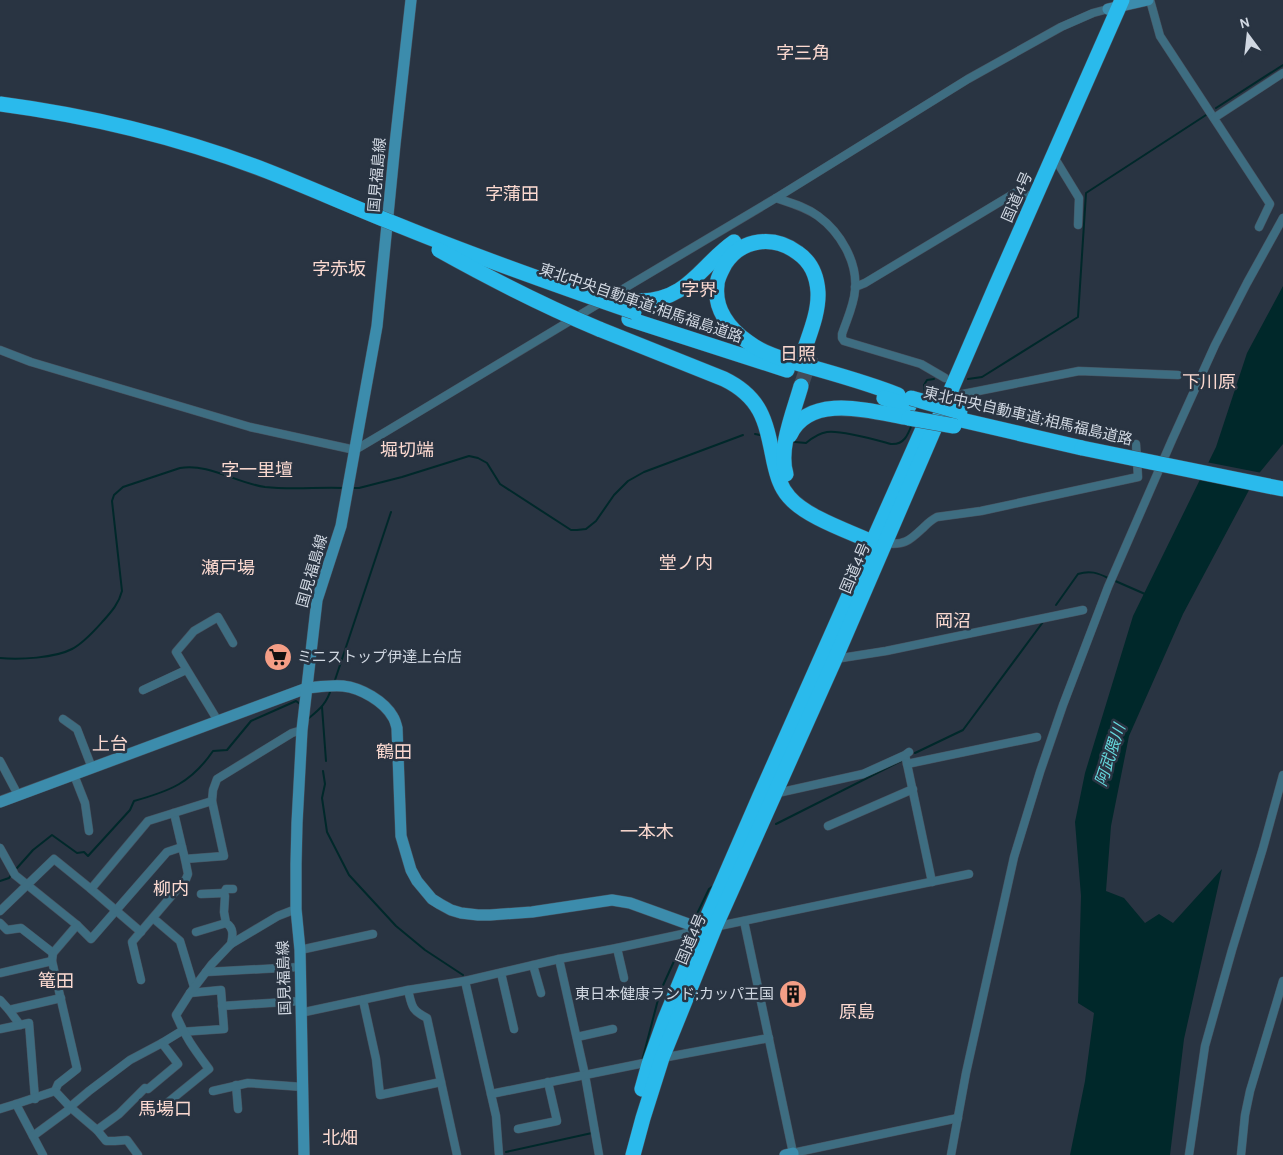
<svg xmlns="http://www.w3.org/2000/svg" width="1283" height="1155" font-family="Karla,'Noto Sans JP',sans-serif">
<rect width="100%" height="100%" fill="#293442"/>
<polygon fill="#00282a" points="1283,286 1283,444 1256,477 1183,614 1129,736 1111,826 1106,891 1124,898 1145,923 1159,914 1173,923 1222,869 1184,1039 1170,1155 1070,1155 1085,1081 1094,1013 1078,1003 1081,896 1075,822 1085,773 1133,616 1216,447 1247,353"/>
<polygon fill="#293442" points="1206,462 1262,473 1259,478 1198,476"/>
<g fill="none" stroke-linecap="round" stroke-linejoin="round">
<g stroke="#00282a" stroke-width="2">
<polyline points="1216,108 1283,65"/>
<polyline points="968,379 982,377 1078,317 1086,193 1206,115"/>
<polyline points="925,394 924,385 927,380 934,379"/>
<polyline points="755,434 760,435"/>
<path d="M795,442L806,443C812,438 820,433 827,432C842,430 876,440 891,444C904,445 908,435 912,424"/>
<polyline points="352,488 359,488 402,477 469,456 478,458 487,463 500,484 571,530 577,530 586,529 596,521 614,495 628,481 644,472 743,435"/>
<polyline points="1113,580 1145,594"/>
<path d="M1056,605L1078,574C1090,570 1098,573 1108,578"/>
<path d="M0,658C19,660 55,658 72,649C84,643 95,630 104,620C112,611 119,603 122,591L112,501L114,495L123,487L180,468C209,463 236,483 265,487C291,490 317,487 343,488"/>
<polyline points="334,683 391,512"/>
<polyline points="322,707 326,761"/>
<path d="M309,718C320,709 327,703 331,689"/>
<polyline points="915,753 963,730 1043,622"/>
<polyline points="323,771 325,784 322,798 327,832 349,875 396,926 425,950 463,975"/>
<polyline points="776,824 903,760"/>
<path d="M17,868L33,850L52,835L77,853L84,852L88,856L130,810L134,801C170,791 191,783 213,751L227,750L251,721L296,701L300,704V705"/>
<polyline points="0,881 9,878 11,875"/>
<polyline points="694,920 709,889 713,886"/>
<polyline points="642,1061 660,992 685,937"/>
<polyline points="506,1152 592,1133"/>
</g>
<polyline stroke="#424d5a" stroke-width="15" stroke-dasharray="15 8" stroke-linecap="butt" points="801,386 811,356"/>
<g stroke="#47525f" stroke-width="9">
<g id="street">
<polyline points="1150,0 1160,36 1270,204 1259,227"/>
<polyline points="1214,118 1283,73"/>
<polyline points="1054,157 1079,198 1078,225"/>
<path d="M776,198C791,203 806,207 818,216C840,232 858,262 855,290C854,305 847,319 842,334V338L844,341L921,364L945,378"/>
<polyline points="855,287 865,283 1018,191 1027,195"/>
<polyline points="613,295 776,198 968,79 1061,27 1093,13 1108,9"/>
<polyline points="0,350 31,362 250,427 355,450 382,434 603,301"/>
<polyline points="938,395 948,397 1079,371 1178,375"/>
<path d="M885,543C905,546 910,540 924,527C928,523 931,520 937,517L981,511L1138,477L1136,444"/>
<polyline points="835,659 886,651 1083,610"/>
<polyline points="143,690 186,670"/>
<polyline points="63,719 77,729 92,768"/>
<polyline points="218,721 176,652 194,631 218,617 233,643"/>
<polyline points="906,759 932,882"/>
<polyline points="0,761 18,795"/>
<polyline points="907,764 1037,737"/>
<polyline points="74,775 85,803 89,831"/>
<polyline points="773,794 863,774 905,755 909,752"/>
<polyline points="174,813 182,847"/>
<polyline points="828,826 913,789"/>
<polyline points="0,848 15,875 77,925 91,939 167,852 182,847 185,859 224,856 212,801 213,790 217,779 292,733 302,730"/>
<polyline points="91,889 141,932"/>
<polyline points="224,893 226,889 233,889"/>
<path d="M201,894L224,893L225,896L224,912L226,923C234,928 233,935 231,944"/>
<polyline points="0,911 54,859 91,889 148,821 212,801"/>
<polyline points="153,918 180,941 194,987"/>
<polyline points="744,921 793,1153 958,1118"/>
<polyline points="0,923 7,930 21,928 53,953"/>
<polyline points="77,925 53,953 52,961 77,1069 58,1084 55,1091 70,1107 97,1130 106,1141 115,1141 127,1140 138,1155"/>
<polyline points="714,927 969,874"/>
<polyline points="196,932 226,923"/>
<polyline points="617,948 624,978"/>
<polyline points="300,950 373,934"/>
<polyline points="559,959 585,1075 599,1155"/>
<polyline points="533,965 541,993"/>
<polyline points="206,972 299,967"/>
<polyline points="0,973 52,961"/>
<polyline points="501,973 514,1029"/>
<polyline points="141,980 132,942 186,879 188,874 185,859"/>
<polyline points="465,981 496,1116 499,1155"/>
<path d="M408,990C412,1006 411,1010 427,1018L457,1155"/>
<polyline points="0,1000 9,1010 61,998"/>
<polyline points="363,1000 376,1059 380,1095 441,1082"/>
<polyline points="222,1006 301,1001"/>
<polyline points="9,1010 20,1025"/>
<polyline points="300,1013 408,990 465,981 559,959 617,948 701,930"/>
<polyline points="0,1029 29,1023 35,1099"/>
<polyline points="577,1037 613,1029"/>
<polyline points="162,1043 180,1032 224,1029 221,990 190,993"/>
<polyline points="662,1058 769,1038"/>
<polyline points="236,1085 238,1109"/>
<polyline points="213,1091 248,1083 303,1087"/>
<polyline points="491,1094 644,1063 649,1064"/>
<polyline points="16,1104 55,1091"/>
<path d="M161,1108L209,1069C195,1050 185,1037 176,1015L190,993L212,964L231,944L278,916L296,909"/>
<polyline points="0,1109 16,1104 43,1155"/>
<polyline points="518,1129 557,1121 548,1082"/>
<polyline points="33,1136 67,1111 70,1107 89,1091 130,1060 162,1043 178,1064 148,1089 145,1088 119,1114 97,1130"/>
<polyline points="951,1155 966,1073 1014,857 1040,772 1063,705 1108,587 1172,440 1215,345 1247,283 1283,218"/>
<polyline points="1189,1155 1205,1046 1232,950 1263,848 1283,775"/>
<polyline points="1241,1155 1245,1115 1250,1091 1283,981"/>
</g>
</g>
<g stroke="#47525f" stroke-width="12">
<g id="secondary">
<polyline points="1108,9 1148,0"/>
<path d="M0,802L307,688C318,687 331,685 343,686C361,688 384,701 393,717C395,720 396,724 397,728L401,836L411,870L417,881L432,899L440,904L451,910L461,913L478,915H490L532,912L612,900L630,903L702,929"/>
<polyline points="304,1155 300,950 296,909 296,864 297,823 302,730 317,600 341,526 377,326 395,144 411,0"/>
<polyline points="785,1155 793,1153 793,1155"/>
</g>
</g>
<g stroke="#47525f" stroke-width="16">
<g id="highway">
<path d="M641,301C688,300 700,266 734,242"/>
<polyline points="629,319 787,370"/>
<path d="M599,329L724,379C763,398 766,423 774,462C777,475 780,487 789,497C806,517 848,531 872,542L882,543"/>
<path d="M803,354C809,335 819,313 818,292C817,276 811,262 798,253C774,235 742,238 725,264C722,270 717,278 717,285C714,309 729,329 748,342C765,355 787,360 807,366C838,375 868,383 898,395"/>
<polyline points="884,398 909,406"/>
<polyline points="957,419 1082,448"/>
<path d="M790,435C810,392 873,412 909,418"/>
<path d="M786,474C778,449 794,411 801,386"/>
<polyline points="642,1089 649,1064 665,1019 702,929 759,798 925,424"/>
<polyline points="633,1155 643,1118 662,1058 715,927 835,659 995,288 1122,0"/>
</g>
</g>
<use href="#street" stroke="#3e6d81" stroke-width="8"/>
<use href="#secondary" stroke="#3c8cac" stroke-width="11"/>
<use href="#highway" stroke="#2abaec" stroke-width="15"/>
<g stroke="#47525f" stroke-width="16" stroke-linecap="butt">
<g id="highway-bridge">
<path d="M0,104C91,116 181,138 267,171C313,189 357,209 403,227C479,258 556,285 634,312"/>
<path d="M439,250C491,279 544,306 599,329"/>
<polyline points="613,296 631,301 641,301"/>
<polyline points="911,398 960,412"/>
<polyline points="909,418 954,426"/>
<polyline points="1082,448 1283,489"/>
</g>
</g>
<use href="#highway-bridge" stroke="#2abaec" stroke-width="15"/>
</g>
<defs>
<g id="supermarket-disc" transform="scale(1.4375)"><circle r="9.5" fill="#f49e86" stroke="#293442"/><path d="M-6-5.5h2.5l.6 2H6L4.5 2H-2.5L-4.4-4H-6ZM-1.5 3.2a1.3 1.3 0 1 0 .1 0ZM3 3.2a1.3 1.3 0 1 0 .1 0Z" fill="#111"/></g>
<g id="building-disc" transform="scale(1.4375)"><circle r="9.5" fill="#f49e86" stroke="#293442"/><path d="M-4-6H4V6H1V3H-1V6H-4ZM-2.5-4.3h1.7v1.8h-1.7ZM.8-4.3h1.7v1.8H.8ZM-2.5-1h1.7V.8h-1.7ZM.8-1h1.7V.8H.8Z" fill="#111"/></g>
</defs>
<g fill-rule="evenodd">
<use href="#supermarket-disc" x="278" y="657"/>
<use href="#building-disc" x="793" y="994"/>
</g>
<g text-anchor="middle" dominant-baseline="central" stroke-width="5" stroke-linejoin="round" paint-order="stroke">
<g font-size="15" fill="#d1d8e2" stroke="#293442">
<text transform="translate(377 175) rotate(-85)">国見福島線</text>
<text transform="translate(1017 197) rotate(-66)">国道4号</text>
<text transform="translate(641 303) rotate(19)">東北中央自動車道;相馬福島道路</text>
<text transform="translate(1028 416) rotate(13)">東北中央自動車道;相馬福島道路</text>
<text transform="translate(855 568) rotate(-67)">国道4号</text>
<text transform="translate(312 571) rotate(-74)">国見福島線</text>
<text transform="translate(691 939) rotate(-67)">国道4号</text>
<text transform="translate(284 978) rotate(-92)">国見福島線</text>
</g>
<g font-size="15" fill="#d1d8e2" stroke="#293442" text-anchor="start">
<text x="297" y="657">ミニストップ伊達上台店</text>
<text x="774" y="994" text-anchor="end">東日本健康ランド;カッパ王国</text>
</g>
<g font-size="16" font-style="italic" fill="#66dadf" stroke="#293442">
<text transform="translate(1110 755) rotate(-72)">阿武隈川</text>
</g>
<g font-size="18" fill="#fbd9d0" stroke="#293442">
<text x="803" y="53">字三角</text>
<text x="512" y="194">字蒲田</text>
<text x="339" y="269">字赤坂</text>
<text x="699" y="290">字界</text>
<text x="798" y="354">日照</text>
<text x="1209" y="382">下川原</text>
<text x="407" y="450">堀切端</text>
<text x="257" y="470">字一里壇</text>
<text x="686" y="563">堂ノ内</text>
<text x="228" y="568">瀬戸場</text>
<text x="953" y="621">岡沼</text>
<text x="110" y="744">上台</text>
<text x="394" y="752">鶴田</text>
<text x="647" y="832">一本木</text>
<text x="171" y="889">柳内</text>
<text x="56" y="981">篭田</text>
<text x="857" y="1012">原島</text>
<text x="165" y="1109">馬場口</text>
<text x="340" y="1138">北畑</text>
</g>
</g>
<g transform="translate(1248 35) rotate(345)" stroke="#293442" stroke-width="4" paint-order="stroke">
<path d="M0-4L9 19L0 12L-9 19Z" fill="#d1d8e2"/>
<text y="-8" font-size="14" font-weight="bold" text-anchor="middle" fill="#d1d8e2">N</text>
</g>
</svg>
